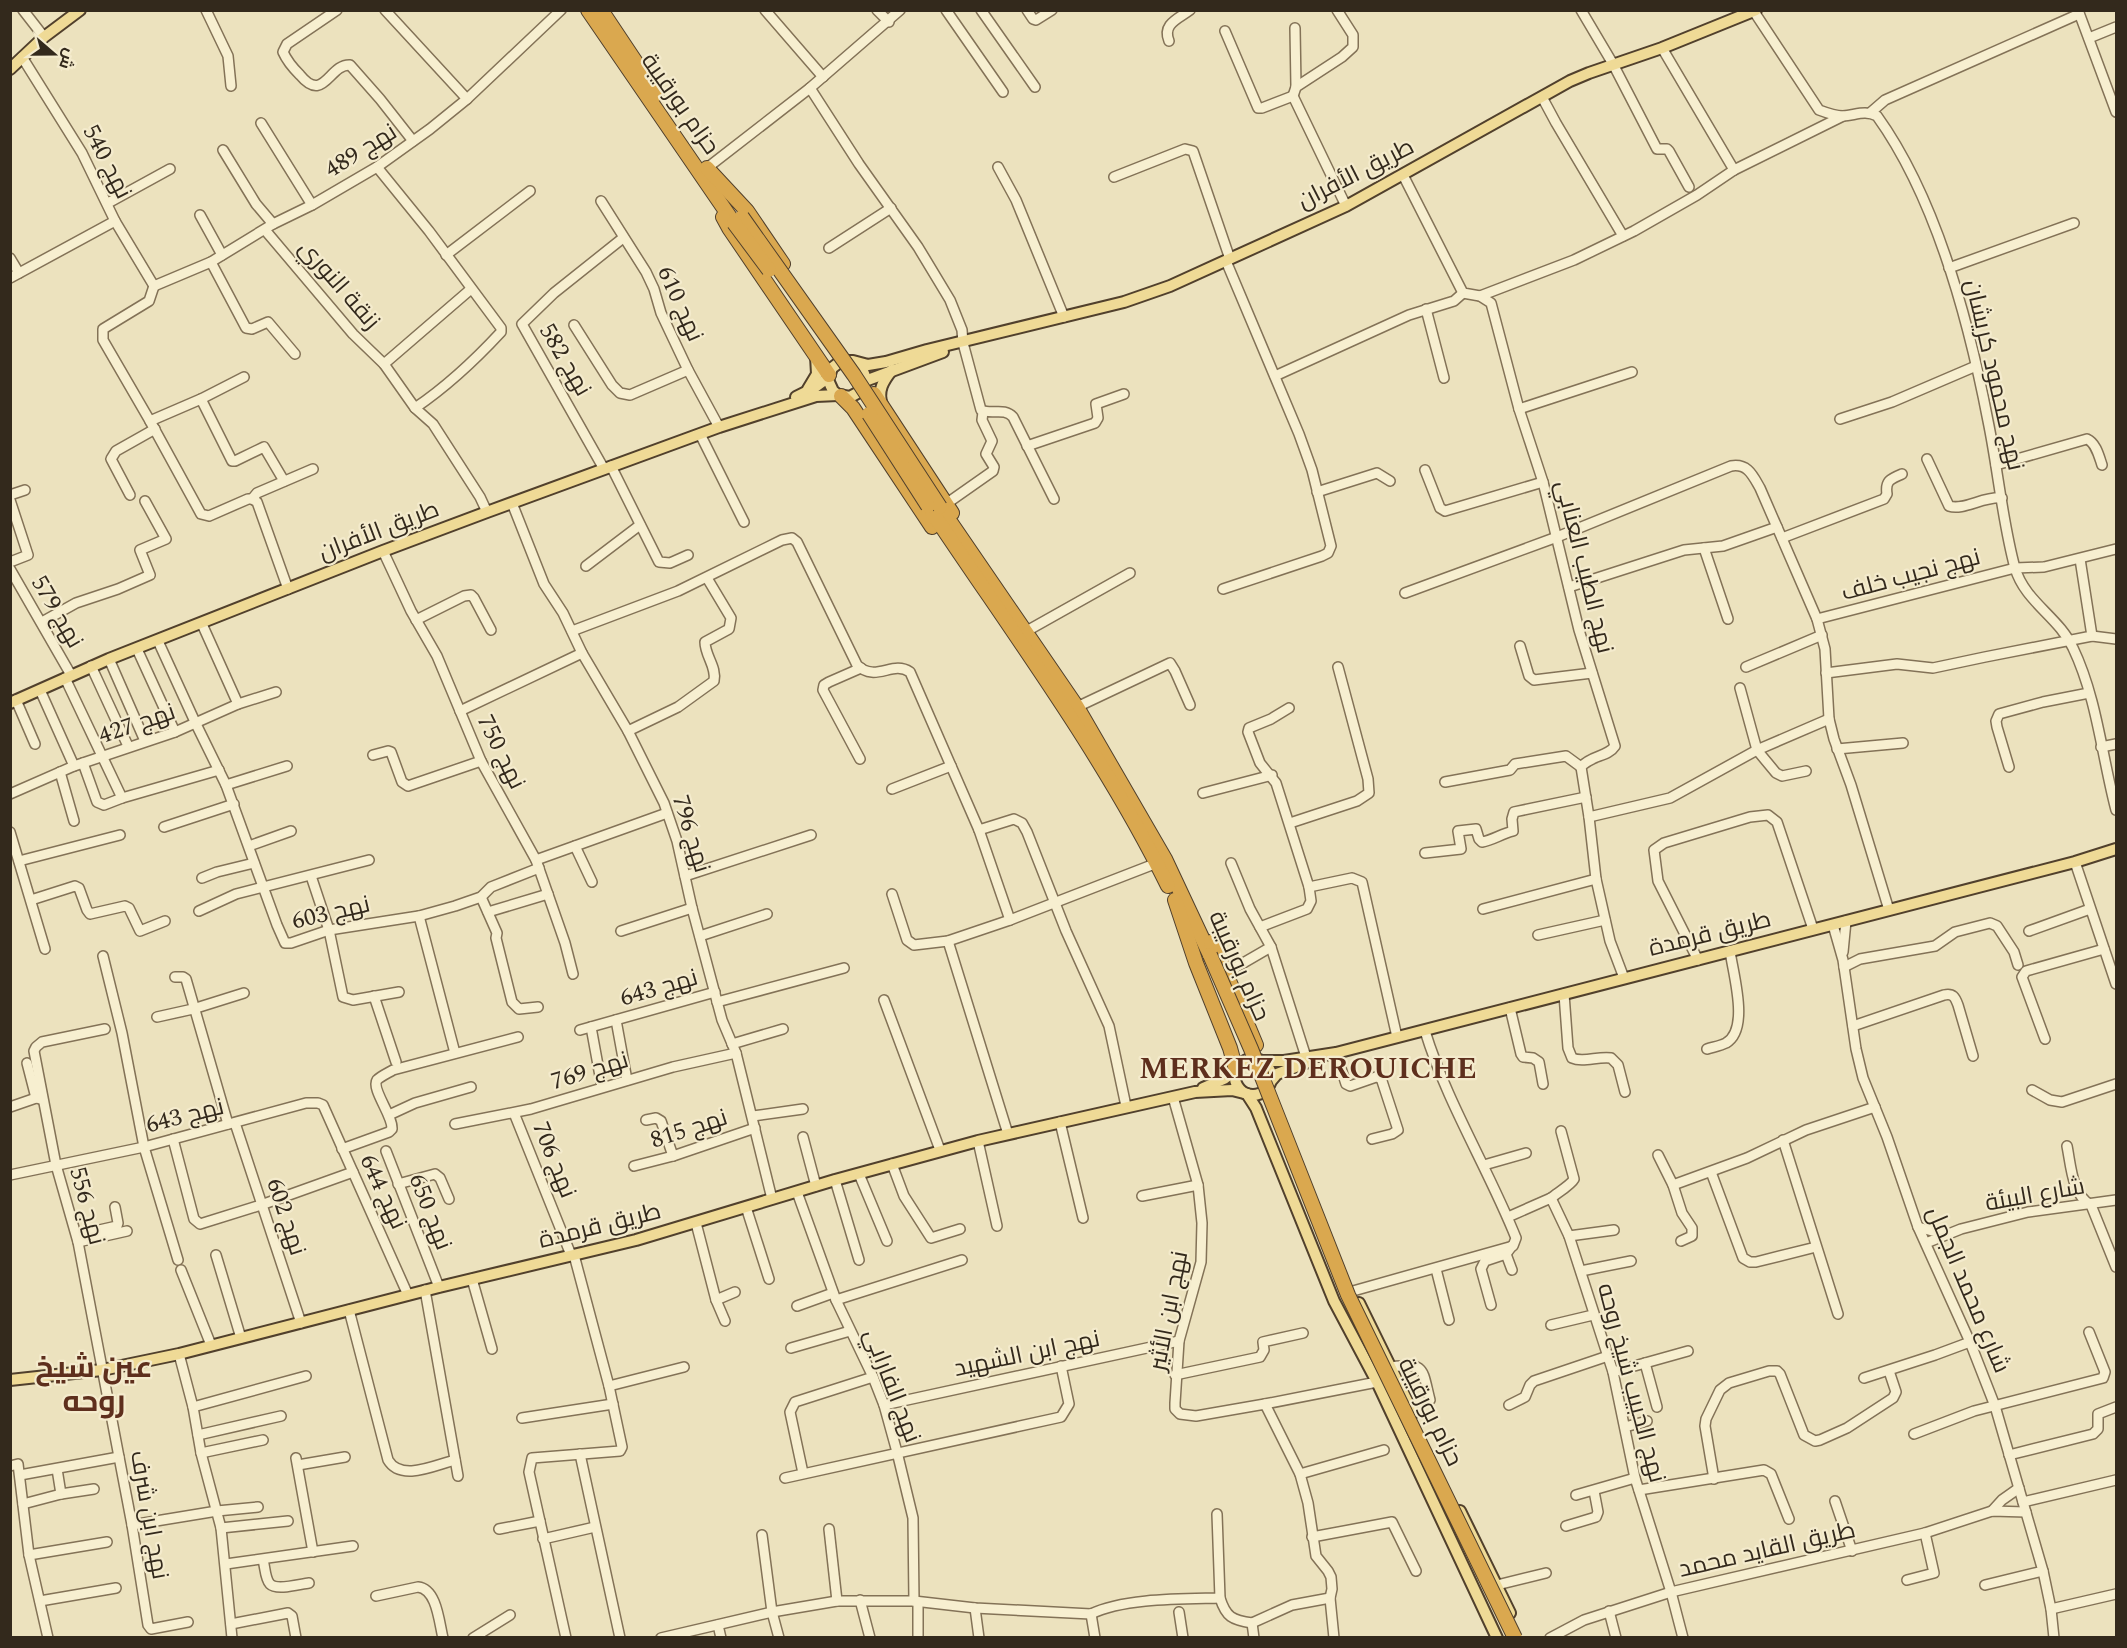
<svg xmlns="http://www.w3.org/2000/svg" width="2127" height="1648" font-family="Spectral,Cairo,serif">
<rect width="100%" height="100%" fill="#ece2be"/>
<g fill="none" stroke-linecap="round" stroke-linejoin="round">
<g stroke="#837257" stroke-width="12">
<g id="minor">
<polyline points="23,10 44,37"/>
<polyline points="206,10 228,56 231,86"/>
<path d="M337,10L287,44L283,52C287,61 293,68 300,75C324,104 329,64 350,65L380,99L413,141"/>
<polyline points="385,10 467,99"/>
<polyline points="765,10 823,77"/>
<polyline points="877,10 889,22"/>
<path d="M900,10L810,88L859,164L918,247L950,300L962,330L963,343L981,410C992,415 1004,407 1013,417L1054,499"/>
<polyline points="946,10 1003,92"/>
<polyline points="981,10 1035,87"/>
<polyline points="1027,10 1033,19 1036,20 1052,10"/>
<polyline points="1581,10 1613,64 1657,149 1667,149 1669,151 1689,187"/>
<path d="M1753,10L1819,110C1827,113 1835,116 1843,116C1856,115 1865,110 1877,116C1936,198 1969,322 1988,421C1998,469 2002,520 2015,568C2025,602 2059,617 2073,648C2097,698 2102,757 2116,810"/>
<polyline points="2078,10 2116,112"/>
<polyline points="1295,28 1296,87"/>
<polyline points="1225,31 1258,108 1262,108 1293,96 1346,206"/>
<polyline points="2089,38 2116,27"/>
<path d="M1169,41C1162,24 1178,19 1190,10"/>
<polyline points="1662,48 1734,170"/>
<polyline points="22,57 82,153 115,221 154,286"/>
<polyline points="1293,96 1296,87 1342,57 1353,47 1353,35 1337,10"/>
<polyline points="1542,97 1556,123 1623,236"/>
<polyline points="1870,113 1885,100 2079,14"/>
<polyline points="261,123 312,205"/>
<polyline points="223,150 256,204 273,224"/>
<path d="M377,167L429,231L501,328V332C476,359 446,387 415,408"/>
<polyline points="998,167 1016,200 1064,317"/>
<polyline points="707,168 810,88"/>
<path d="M1403,175L1463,293L1480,296L1491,303L1519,409L1543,482L1579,630L1615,746C1608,757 1591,755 1581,767L1589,817L1596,879L1610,941L1624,978"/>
<polyline points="1114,177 1185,149 1193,151 1230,259"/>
<polyline points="601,201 646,272 654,289 661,313 688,370 719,427"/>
<polyline points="108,203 170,169"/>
<polyline points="200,215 222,255"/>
<polyline points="265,230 353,334 384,364 415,408 433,424 480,497 487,512"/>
<polyline points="829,248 891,208"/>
<polyline points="446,255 530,191"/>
<polyline points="10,258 19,273"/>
<polyline points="211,262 246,328 252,329 268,322 295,354"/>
<polyline points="1949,268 2074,223"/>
<polyline points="10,278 115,221"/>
<polyline points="154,286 211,262 273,224 312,205 377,167 430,129 467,99 561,10"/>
<polyline points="154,286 149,301 103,329 103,340 150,421 201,514 209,516 248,499 252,499 257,502 288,589"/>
<polyline points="1480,296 1574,260 1634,231 1697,195 1734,170 1843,116"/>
<polyline points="1426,309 1444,378"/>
<polyline points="574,325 612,385 620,393 630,395 688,370"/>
<polyline points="384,364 471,289"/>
<polyline points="1275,376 1409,315 1454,301 1463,293"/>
<polyline points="201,399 232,461 235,461 264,447 284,481"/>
<polyline points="1519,409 1632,372"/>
<polyline points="1840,419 1892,402 1976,366"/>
<polyline points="150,421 201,399 244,377"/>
<polyline points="700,434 744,522"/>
<polyline points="1027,446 1095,423 1098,418 1096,404 1124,394"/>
<path d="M1927,459L1949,506C1963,511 1984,496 2002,498"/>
<path d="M1996,465L2087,439C2096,443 2099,456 2102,465"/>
<polyline points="611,466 659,562 670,563 688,555"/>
<polyline points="604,469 522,324 554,293 623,238"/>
<polyline points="1425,470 1440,508 1445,511 1543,482"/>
<polyline points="1317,492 1377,473 1390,481"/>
<polyline points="10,495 25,490"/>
<polyline points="130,495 111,459 116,451 155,429"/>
<polyline points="252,499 257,493 313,469"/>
<polyline points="10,500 28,555 10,562"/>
<polyline points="512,503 544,584 563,613 582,653 628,731 664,803 677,841 692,908 722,1020 736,1053 772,1199"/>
<polyline points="946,504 993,471 994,467 986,454 992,441 982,420 983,412"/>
<path d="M1782,538L1884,499L1887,494C1885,481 1890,479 1902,474"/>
<polyline points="1704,548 1728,619"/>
<polyline points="383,551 411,611 437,656 481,761 536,860 565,943 573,974"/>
<polyline points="586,566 640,525"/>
<polyline points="10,569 71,675"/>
<polyline points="1569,587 1684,550 1723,546 1777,527"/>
<polyline points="1223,589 1322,556 1328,553 1331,546 1312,470 1299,434 1226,261"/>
<path d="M1405,593L1557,537L1731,466C1748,463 1753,476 1760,488L1817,619L1825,649L1829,719L1834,739L1851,785L1889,910"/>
<polyline points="1817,619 2015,568 2044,567 2116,549"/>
<polyline points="416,620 464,596 471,595 474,598 491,630"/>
<polyline points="42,622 76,603 118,589 150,575 140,550 166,539 145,501"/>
<polyline points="202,624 238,704"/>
<path d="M572,631L678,591L782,540L792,538L797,542L857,665C876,683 892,660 910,672L979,830L1014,819L1022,823L1027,832L1066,931L1109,1026L1126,1106"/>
<polyline points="1025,632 1130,573"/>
<polyline points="2092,636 2116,639"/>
<polyline points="158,641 196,724 226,785 277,925 285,943 291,943 329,930 419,916 455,906 481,897 491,887 539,868"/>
<polyline points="1520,646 1529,676 1534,680 1592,673"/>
<polyline points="137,649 175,732"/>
<polyline points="109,659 145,741"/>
<polyline points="91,666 128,746"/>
<polyline points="1746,667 1822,635"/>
<polyline points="1826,673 1897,664 1933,668 1985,657 2092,636 2080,559"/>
<polyline points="65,678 122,798 219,770"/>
<polyline points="1740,688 1757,750 1776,773 1782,776 1806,771"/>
<polyline points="40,690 74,766"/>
<polyline points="16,700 35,744"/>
<polyline points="1077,707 1170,663 1175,671 1190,705"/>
<polyline points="1289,708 1271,719 1249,728 1248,732 1260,763 1276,783 1309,887"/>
<polyline points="460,711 582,653"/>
<path d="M628,731L678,707L714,681C717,667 705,656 705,642L729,629L731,618L707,578"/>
<polyline points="2101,747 2116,744"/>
<polyline points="1837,749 1903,743"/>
<polyline points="373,755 388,751 391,752 402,782 408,786 481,761"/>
<polyline points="860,759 823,690 824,685 829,682 861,668"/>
<polyline points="83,763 97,802 104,805 122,798"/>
<polyline points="2009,767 1997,727 1996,721 1999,714 2043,702 2089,693"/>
<polyline points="60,772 74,821"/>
<polyline points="1445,782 1510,770 1515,764 1566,756 1581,767"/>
<polyline points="226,785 287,766"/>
<polyline points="892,789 951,766"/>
<polyline points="1203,793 1272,775"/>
<polyline points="10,794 74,766 175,732 238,704 276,692"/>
<polyline points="1589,817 1670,798 1757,750 1829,719"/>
<polyline points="1290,823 1357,801 1369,793 1368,779 1338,667"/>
<polyline points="164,827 234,804"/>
<polyline points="979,830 1010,920 1157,863"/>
<polyline points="10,832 45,949"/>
<polyline points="249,846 291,831"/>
<polyline points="575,846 592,882"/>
<path d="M1425,853L1461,849L1458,831L1476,829L1479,839L1482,842C1493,840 1501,834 1513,831L1512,819L1514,812L1586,797"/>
<polyline points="536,860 667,813"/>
<polyline points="19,861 120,835"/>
<polyline points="2075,862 2116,984"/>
<polyline points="1231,863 1250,909 1271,947 1306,1057"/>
<polyline points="311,876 329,930 343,997 353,1000 399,992"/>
<polyline points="685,876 811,835"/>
<polyline points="202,878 217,872 254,863"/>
<polyline points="892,894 907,940 914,945 948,941 1010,920"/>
<polyline points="481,897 497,933 496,938 512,1002 519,1009 538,1007"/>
<polyline points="31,900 75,886 79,888 87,910 90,914 125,906 129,908 140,931 165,921"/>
<polyline points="1483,909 1596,879"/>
<polyline points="199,911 236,894 369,860"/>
<polyline points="488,912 548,894"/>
<polyline points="419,916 455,1053"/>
<polyline points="1833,925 1843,960 1856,1049 1863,1078 1887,1137 1918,1227 1970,1342 1995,1406 2043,1571 2051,1609 2054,1638"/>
<polyline points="1260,927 1307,909 1311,901 1309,887 1352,878 1362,882 1397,1037"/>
<polyline points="621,931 692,908"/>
<polyline points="2029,931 2090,909"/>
<polyline points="1538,935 1605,920"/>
<polyline points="700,936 767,914"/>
<polyline points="948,941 1008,1134"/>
<polyline points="1843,952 1846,921"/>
<polyline points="103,956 122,1033 144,1147 178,1260"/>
<polyline points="1698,960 1658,881 1654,850 1664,843 1750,817 1768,815 1777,822 1813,929"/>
<polyline points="1844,967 1860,959 1935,946 1955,932 1990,923 1997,926 2014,952 2018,965"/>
<polyline points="1226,973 1271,947"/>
<polyline points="175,977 183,977 186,979 228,1124"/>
<path d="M1564,994L1568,1048L1572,1058C1583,1063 1598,1056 1611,1058L1618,1065L1625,1092"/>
<polyline points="374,996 396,1062"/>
<polyline points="884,1000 940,1150"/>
<polyline points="717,1002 844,968"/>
<polyline points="1510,1008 1521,1054 1523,1057 1533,1058 1539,1062 1543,1084"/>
<polyline points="157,1017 193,1009 244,993"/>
<polyline points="616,1020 627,1080"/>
<path d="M1853,1026L1944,995C1953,993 1955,997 1958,1005L1973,1056"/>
<polyline points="591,1027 602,1087"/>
<polyline points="105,1029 42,1042 36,1047 34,1051 56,1165 78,1242 132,1525 148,1625 151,1629 188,1622"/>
<polyline points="580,1030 715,992"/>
<polyline points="2045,1039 2022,977 2026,971 2104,949"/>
<polyline points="732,1044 783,1029"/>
<path d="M1707,1049C1713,1047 1720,1046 1726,1043C1750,1029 1733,974 1730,951"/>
<polyline points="1336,1053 1346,1084 1350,1086 1376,1077 1381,1078 1398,1130 1392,1134 1372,1139"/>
<polyline points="27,1063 36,1098"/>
<polyline points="2032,1090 2050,1100 2062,1102 2116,1084"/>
<polyline points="1173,1097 1198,1185 1202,1223 1201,1262 1179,1341 1175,1403 1175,1409 1180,1414 1196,1416 1265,1404 1300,1474 1308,1503 1316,1556 1328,1571 1331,1577 1332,1589 1330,1598 1334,1638"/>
<polyline points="10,1107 36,1098 40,1099"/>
<polyline points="514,1113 571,1255"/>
<polyline points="389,1115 415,1103 471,1087"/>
<polyline points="753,1116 803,1109"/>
<polyline points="646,1120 656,1118 661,1121 673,1156"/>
<polyline points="1060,1122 1083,1218"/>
<polyline points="235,1123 301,1323"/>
<polyline points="455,1124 531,1109 673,1067 736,1053"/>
<polyline points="803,1137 816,1186"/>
<polyline points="173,1139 194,1219 200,1224 261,1205 353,1172"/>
<polyline points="1783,1140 1838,1314"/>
<polyline points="978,1141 997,1226"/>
<path d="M2067,1146C2071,1166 2072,1195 2091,1205L2116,1267"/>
<path d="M342,1149L389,1132L392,1129C393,1116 371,1089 377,1080C381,1076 388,1073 393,1070L518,1037"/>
<polyline points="386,1151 439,1287"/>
<polyline points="1658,1155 1673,1185 1682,1213 1692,1228 1692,1236 1681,1241"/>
<polyline points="892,1164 904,1196 931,1238 960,1229"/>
<polyline points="1484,1165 1526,1153"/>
<polyline points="634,1166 673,1156 755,1128"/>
<polyline points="1711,1172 1743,1258 1750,1262 1756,1262 1816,1247"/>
<polyline points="859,1174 887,1241"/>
<polyline points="10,1175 144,1147 306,1103 318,1103 323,1105 408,1295"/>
<polyline points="835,1180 859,1260"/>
<polyline points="398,1184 435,1174 440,1178 449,1199"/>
<polyline points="1673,1185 1747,1158 1806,1130 1875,1107"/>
<polyline points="797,1192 836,1300 873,1377 884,1405 897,1452 913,1518 914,1601"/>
<polyline points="1142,1196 1198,1185"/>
<path d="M1551,1198C1557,1193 1571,1185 1574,1179L1561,1131"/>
<polyline points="746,1207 769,1279"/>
<polyline points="1508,1217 1551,1198 1569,1236 1613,1372 1635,1478 1671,1592 1683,1638"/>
<polyline points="696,1223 716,1300 725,1321"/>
<polyline points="1918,1227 1932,1231 1944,1231"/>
<polyline points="77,1235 117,1226 118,1223 115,1207"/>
<polyline points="1569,1236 1614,1230"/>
<polyline points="78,1242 127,1231"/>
<polyline points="1926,1243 1961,1229 2028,1212 2116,1200"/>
<polyline points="1506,1254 1512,1270"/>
<polyline points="216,1255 241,1338"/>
<polyline points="1436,1269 1449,1320"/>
<polyline points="181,1270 211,1345"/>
<polyline points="1581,1271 1631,1261"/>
<polyline points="472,1279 492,1349"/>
<polyline points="425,1290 458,1476"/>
<path d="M1353,1291L1513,1246L1516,1238C1488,1168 1447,1103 1425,1031"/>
<polyline points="716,1300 735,1292"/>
<polyline points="836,1300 962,1260"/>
<polyline points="1491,1305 1481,1269 1485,1261 1506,1254 1512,1246"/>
<polyline points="797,1306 833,1293"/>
<path d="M349,1310L388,1460C401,1482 435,1465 455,1460"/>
<polyline points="1551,1325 1593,1315"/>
<polyline points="791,1348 850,1331"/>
<polyline points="179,1354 193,1407 201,1453 221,1528 232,1638"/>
<polyline points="1645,1363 1657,1407"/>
<path d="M1391,1367C1426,1362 1422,1369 1430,1400"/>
<polyline points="1613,1372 1688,1351"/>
<polyline points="1175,1375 1260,1357 1264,1350 1263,1342 1303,1333"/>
<polyline points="1864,1378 1935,1355 1970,1342"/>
<polyline points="609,1386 684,1367"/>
<polyline points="1265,1404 1377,1382"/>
<polyline points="884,1405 1179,1341"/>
<polyline points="1509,1405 1525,1397 1530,1385 1534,1381 1608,1356"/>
<polyline points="193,1407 306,1376"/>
<polyline points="522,1418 613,1404"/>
<polyline points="1625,1427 1647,1421"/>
<polyline points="1914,1434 1974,1411 2103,1378 2105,1372 2089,1332"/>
<polyline points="198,1435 281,1416"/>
<polyline points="201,1453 263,1440"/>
<polyline points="580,1454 620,1638"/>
<polyline points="2009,1455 2093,1434 2098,1429 2098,1414 2116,1407"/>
<polyline points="296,1458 313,1552"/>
<polyline points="298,1465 345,1457"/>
<polyline points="10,1466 18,1464 29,1555 48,1638"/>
<polyline points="57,1469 61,1494"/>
<polyline points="803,1473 790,1412 795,1402 873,1377"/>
<polyline points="1300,1474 1384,1450"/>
<polyline points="20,1475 119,1457"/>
<polyline points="785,1478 1061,1417 1069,1404 1061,1366"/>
<polyline points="1714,1479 1705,1426 1706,1419 1720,1390 1729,1383 1769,1371 1777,1371 1780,1374 1804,1435 1815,1441 1820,1440 1847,1428 1893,1398 1896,1392 1889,1371"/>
<polyline points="1639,1490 1764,1470 1771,1474 1789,1519"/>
<polyline points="1576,1495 1635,1478"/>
<polyline points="1835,1501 1852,1551"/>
<polyline points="2023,1502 2116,1480"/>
<polyline points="23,1504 61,1494 94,1489"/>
<polyline points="1992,1511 2002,1500 2019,1488"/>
<path d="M1217,1514L1220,1598C1226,1617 1232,1620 1252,1623"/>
<polyline points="132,1525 217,1511 258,1507"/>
<polyline points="1566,1526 1596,1517 1598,1512 1594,1491"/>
<polyline points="221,1528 288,1521"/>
<polyline points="499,1529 540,1521"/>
<polyline points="829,1529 837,1601"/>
<polyline points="762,1535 772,1612 779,1638"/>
<polyline points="1312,1537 1392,1522 1416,1571"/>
<polyline points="543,1539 595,1527"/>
<polyline points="29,1555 107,1542"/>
<path d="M263,1560C265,1566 265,1579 270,1584C277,1591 300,1584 309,1583"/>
<polyline points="226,1564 353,1546"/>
<polyline points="1907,1580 1934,1573 1925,1533"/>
<polyline points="1497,1585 1546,1573"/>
<polyline points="1985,1585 2043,1571"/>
<path d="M376,1596L418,1587C437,1589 439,1622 443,1638"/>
<polyline points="860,1600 870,1638"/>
<polyline points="40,1601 116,1588"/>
<polyline points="975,1608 979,1638"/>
<polyline points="2051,1609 2116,1594"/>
<polyline points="1609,1611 1616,1638"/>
<polyline points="1179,1612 1183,1638"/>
<path d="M1091,1614C1124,1598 1182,1599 1220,1598"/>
<polyline points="1091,1614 1095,1638"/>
<polyline points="231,1624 288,1613 292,1616 296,1638"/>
<polyline points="718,1625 721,1638"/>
<polyline points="473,1638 510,1615"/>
<polyline points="566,1638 529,1472 532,1458 620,1451 622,1447 609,1386 574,1255"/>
<polyline points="661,1638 772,1612 837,1601 914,1601 975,1608 1091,1614"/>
<polyline points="918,1638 918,1602"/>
<polyline points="1254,1638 1252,1623 1292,1605 1330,1598"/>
<polyline points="1550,1638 1584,1620 1671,1592 1925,1533 1992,1511 2026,1512"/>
</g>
</g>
<g stroke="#51402c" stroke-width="14">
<g id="major">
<polyline points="10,69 44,37 80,10"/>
<polyline points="858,363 862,368 866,379 861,391 850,397 838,395 833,391 828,380 832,368 841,361 853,361 868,365 886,362 927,350 1124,302 1170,286 1346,206 1570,81 1589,73 1662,48 1756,10"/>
<polyline points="865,381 943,352"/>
<polyline points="808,389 817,374 816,356"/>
<polyline points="796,397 814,388 829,377"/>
<path d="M882,405C877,391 883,381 892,370"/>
<polyline points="10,703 109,659 383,551 487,512 719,427 816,396 838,395"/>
<circle cx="1253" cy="1077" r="18"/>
<polyline points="1263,1061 1284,1061 1336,1053 2075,862 2116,849"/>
<polyline points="1271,1081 1277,1074 1306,1063"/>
<polyline points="1203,1088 1224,1079 1236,1070"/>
<polyline points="1247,1094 1256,1108 1334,1301 1377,1382 1497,1638"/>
<polyline points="1359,1303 1413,1413"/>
<polyline points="10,1380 102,1370 179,1354 439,1287 636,1240 835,1180 978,1141 1195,1092 1232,1090 1244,1093"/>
<polyline points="1460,1511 1510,1613"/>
</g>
</g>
<g stroke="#51402c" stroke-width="16">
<g id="highway">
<polyline points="588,10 734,223"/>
<polyline points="601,10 657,94"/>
<polyline points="707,168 747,211 783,264"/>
<polyline points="723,217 729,228 829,375"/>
<polyline points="874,394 952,513"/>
<polyline points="841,396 853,408 932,527"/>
<polyline points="940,507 1077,707 1165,859 1210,955"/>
<path d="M932,512C1014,635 1103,754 1168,886"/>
<polyline points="1175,900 1196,963 1230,1048 1236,1070"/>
<polyline points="1211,942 1217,952 1256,1045"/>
</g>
</g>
<use href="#minor" stroke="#f7efd0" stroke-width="9"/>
<use href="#major" stroke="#efda96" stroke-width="10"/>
<use href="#highway" stroke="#daa84f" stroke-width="14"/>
<g stroke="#51402c" stroke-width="16" stroke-linecap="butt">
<g id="highway-bridge">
<polyline points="742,217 854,375 940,507"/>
<polyline points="734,223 769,270"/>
<polyline points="869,414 928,506"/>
<polyline points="1210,955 1251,1049 1348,1295 1515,1638"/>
</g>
</g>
<use href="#highway-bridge" stroke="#daa84f" stroke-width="14"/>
</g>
<g text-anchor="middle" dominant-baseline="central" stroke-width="4.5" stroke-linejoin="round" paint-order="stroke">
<g font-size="24" fill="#33291c" stroke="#f4ebcd">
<text transform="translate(680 104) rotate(55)">حزام بورقيبة</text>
<text transform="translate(361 151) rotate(-32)">نهج 489</text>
<text transform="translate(107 162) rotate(63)">نهج 540</text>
<text transform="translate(1356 174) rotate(-27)">طريق الأفران</text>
<text transform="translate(339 285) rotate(49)">زنقة النوري</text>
<text transform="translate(680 304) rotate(66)">نهج 610</text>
<text transform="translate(565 360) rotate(60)">نهج 582</text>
<text transform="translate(1994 375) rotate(77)">نهج محمود كريشان</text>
<text transform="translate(379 531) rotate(-21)">طريق الأفران</text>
<text transform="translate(1584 567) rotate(76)">نهج الطيب العنابي</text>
<text transform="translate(1911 575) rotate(-15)">نهج نجيب خلف</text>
<text transform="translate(57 612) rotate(60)">نهج 579</text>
<text transform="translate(137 724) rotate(-19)">نهج 427</text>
<text transform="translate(501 752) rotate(64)">نهج 750</text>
<text transform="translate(691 834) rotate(73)">نهج 796</text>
<text transform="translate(331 913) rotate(-13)">نهج 603</text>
<text transform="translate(1710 934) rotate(-14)">طريق قرمدة</text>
<text transform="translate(1239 966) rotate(66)">حزام بورقيبة</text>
<text transform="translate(659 988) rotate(-16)">نهج 643</text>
<text transform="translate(590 1071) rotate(-17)">نهج 769</text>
<text transform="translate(185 1116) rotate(-14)">نهج 643</text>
<text transform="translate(689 1129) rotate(-18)">نهج 815</text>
<text transform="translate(554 1160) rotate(68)">نهج 706</text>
<text transform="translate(383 1192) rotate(65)">نهج 644</text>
<text transform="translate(2035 1195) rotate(-10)">شارع البيئة</text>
<text transform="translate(87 1206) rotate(75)">نهج 556</text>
<text transform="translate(430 1212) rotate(69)">نهج 650</text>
<text transform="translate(286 1217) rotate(72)">نهج 602</text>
<text transform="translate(600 1226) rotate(-14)">طريق قرمدة</text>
<text transform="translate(1968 1290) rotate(67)">شارع محمد الجمل</text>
<text transform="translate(1169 1311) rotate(-79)">نهج ابن الأثير</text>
<text transform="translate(1027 1354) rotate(-12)">نهج ابن الشهيد</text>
<text transform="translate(1631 1383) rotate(75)">نهج الحبيب شيخ روحه</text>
<text transform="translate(892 1386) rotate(69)">نهج الفارابي</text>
<text transform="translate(1430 1412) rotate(64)">حزام بورقيبة</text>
<text transform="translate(149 1515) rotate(80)">نهج ابن شرف</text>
<text transform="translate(1767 1550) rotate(-13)">طريق القايد محمد</text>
</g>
<g font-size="30" font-weight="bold" fill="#5e2f1d" stroke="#f4ebcd">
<text x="1308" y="1069">MERKEZ DEROUICHE</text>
<text x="94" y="1368">عين شيخ<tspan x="94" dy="34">روحه</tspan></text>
</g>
</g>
<rect width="2127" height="1648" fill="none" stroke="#33291c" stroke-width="24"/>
<g transform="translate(54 54) rotate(110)" stroke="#f4ebcd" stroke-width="4.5" paint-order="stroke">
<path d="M0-4.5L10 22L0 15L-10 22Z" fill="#33291c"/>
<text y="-9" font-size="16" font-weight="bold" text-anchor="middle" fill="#33291c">ش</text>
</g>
</svg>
